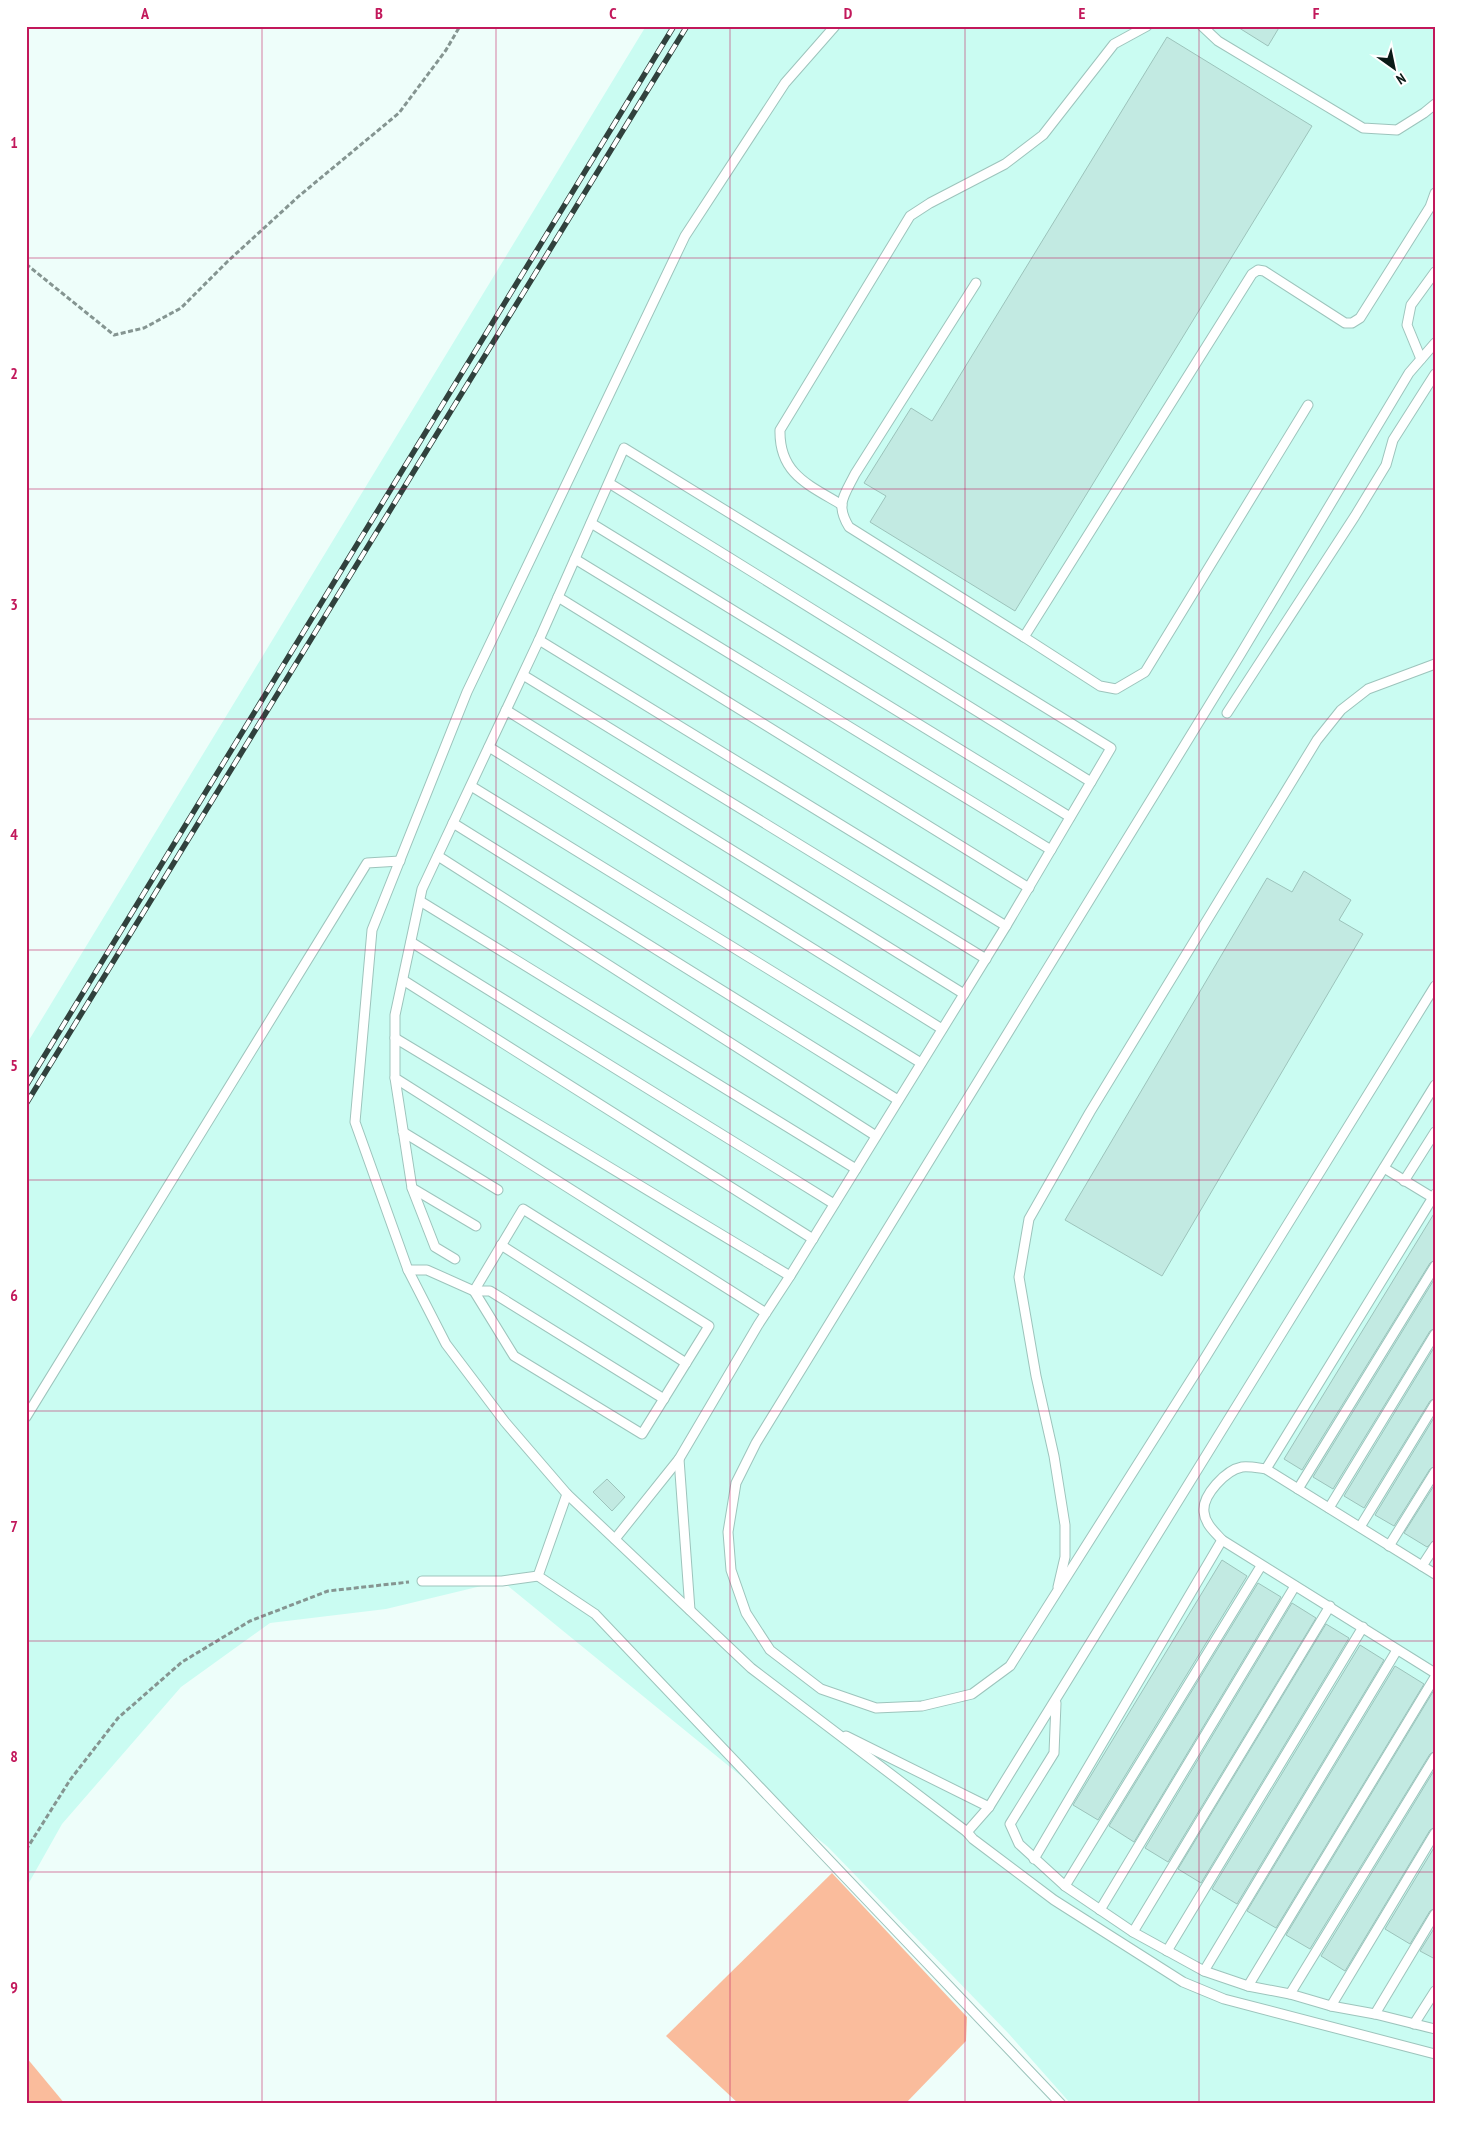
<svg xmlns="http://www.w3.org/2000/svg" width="1461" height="2130" font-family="'PT Sans Narrow',sans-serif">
<rect width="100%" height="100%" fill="#eefefa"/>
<polygon fill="#cafcf2" points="646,26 1435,26 1435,2104 1071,2104 1009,2034 828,1847 502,1581 386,1609 270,1623 181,1687 62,1824 26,1888 26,1045"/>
<g fill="#fabc9c">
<polygon points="832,1873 967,2017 966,2041 905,2104 739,2104 666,2036"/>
<polygon points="26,2057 65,2104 26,2104"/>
</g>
<g fill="#c2eae2" stroke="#9cc3bb">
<polygon points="1236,26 1280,26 1268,46"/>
<polygon points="1167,37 1312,126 1015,611 870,522 886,496 864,483 911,408 932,421"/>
<polygon points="1304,871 1351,900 1339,920 1363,934 1162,1276 1065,1220 1267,878 1292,892"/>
<polygon points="1435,1212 1435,1260 1430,1263 1302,1470 1284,1459"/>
<polygon points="1435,1278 1435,1328 1430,1331 1333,1489 1313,1477"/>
<polygon points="1435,1346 1435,1398 1430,1401 1364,1508 1344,1496"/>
<polygon points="1435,1416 1435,1466 1430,1469 1394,1526 1375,1515"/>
<polygon points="607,1479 625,1497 612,1511 593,1492"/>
<polygon points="1435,1484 1435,1540 1427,1547 1404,1533"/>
<polygon points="1222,1560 1247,1576 1098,1820 1073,1805"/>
<polygon points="1258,1583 1281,1597 1134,1842 1109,1826"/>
<polygon points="1292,1603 1316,1618 1168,1862 1145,1848"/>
<polygon points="1326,1624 1349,1638 1201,1883 1178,1869"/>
<polygon points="1360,1645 1384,1660 1237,1904 1212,1889"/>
<polygon points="1395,1666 1424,1684 1276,1928 1247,1911"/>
<polygon points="1434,1690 1435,1751 1430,1754 1310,1949 1286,1935"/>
<polygon points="1435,1769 1435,1827 1430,1830 1345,1971 1321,1956"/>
<polygon points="1435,1846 1435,1908 1430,1911 1410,1944 1385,1929"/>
<polygon points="1435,1927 1435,1959 1420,1951"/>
</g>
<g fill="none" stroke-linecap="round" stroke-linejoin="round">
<g stroke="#9dc4bc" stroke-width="11">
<g id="lane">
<polyline points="835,26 785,83 685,236 467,692 372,930 355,1122 408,1270 446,1344 505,1422 567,1494 751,1668 967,1832 973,1839 1054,1900 1183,1982 1224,1999 1435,2054"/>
<polyline points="1202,26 1218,41 1363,128 1397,130 1424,113 1435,104"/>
<path d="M976,283L855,474C844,496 835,504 849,527L1024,637L1252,274L1258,270L1264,271L1345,323H1352L1360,318L1430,207L1435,193"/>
<polyline points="1435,343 1409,373 1240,655 756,1443 736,1483 728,1532 731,1570 746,1613 770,1650 821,1689 876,1708 922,1706 972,1694 1010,1666 1205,1358 1435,986"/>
<polyline points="1421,359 1407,325 1411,305 1435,272"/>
<polyline points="609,483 1091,782"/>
<path d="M842,505C809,485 779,474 780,430L910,216L930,203L1005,164L1043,135L1114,44L1147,26"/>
<polyline points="591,523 1070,817"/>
<polyline points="575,559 1051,850"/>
<polyline points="558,597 1029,888"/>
<polyline points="1024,637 1100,686 1116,689 1145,672 1308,405"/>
<polyline points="539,640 1006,926"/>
<polyline points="523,675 986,959"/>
<polyline points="506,710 964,994"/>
<polyline points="1227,713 1355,516 1386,465 1393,440 1435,374"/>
<polyline points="489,747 942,1029"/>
<polyline points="471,786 921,1063"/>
<polyline points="453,823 898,1100"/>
<polyline points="438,856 876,1136"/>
<polyline points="420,901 856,1169"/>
<polyline points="411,942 834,1204"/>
<polyline points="403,980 813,1239"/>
<polyline points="395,1038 790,1276"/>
<polyline points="395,1078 412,1188 435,1247 455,1259"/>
<polyline points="403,1132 498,1190"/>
<polyline points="1384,1168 1435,1199"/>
<polyline points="1404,1181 1435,1132"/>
<polyline points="412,1188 476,1226"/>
<polygon points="523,1209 709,1326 642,1434 514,1356 474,1291"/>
<polyline points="501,1245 686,1363"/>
<polyline points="408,1270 427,1270 474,1291 490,1291 664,1399"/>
<polyline points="26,1417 367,863 400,861"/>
<polyline points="679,1459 690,1610"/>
<polyline points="1266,1469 1435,1194"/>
<polyline points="1298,1489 1435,1266"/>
<polyline points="567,1494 538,1576 595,1614 1061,2104"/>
<polyline points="1329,1508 1435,1334"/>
<polyline points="1360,1527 1435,1404"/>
<polyline points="615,1539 679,1459 758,1325 790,1276 1006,926 1111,748 624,448 539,640 422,889 395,1015 395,1078 766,1313"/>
<polyline points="1389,1546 1435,1472"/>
<polyline points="1422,1566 1435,1546"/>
<path d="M1435,1574L1266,1469C1258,1468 1249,1466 1242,1467C1226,1470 1202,1495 1204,1512C1205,1524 1215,1532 1222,1540L1435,1673"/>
<polyline points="422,1581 502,1581 538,1576"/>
<polyline points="1058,1587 1065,1557 1065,1525 1054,1456 1036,1376 1019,1277 1029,1219 1090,1112 1317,740 1341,710 1368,689 1435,664"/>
<polyline points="1056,1703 1054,1753 1010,1824 1019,1844 1065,1886 1133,1932 1204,1971 1248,1986 1290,1994 1331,2006 1375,2014 1435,2029"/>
<polyline points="846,1736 989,1807"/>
<polyline points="967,1832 989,1807 1435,1085"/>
<polyline points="1034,1859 1222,1540"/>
<polyline points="1065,1886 1261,1566"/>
<polyline points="1100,1910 1295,1586"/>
<polyline points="1133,1932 1330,1606"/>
<polyline points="1167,1951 1363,1627"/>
<polyline points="1204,1971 1397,1650"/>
<polyline points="1248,1986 1435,1677"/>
<polyline points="1290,1994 1435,1757"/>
<polyline points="1331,2006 1435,1833"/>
<polyline points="1375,2014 1435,1914"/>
<polyline points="1414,2024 1435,1991"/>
</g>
</g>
<g stroke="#859591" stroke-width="3" stroke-dasharray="5 2.5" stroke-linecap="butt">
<polyline points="26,264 114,335 144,328 181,308 228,261 299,196 399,113 446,50 460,26"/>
<polyline points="26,1850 70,1780 118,1718 182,1662 250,1621 328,1591 409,1582"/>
</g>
<use href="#lane" stroke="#fff" stroke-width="9"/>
<g stroke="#31413d" stroke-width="5.5">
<g id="rail">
<polyline points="26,1086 674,26"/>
<polyline points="26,1104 687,26"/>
</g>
</g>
<use href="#rail" stroke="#fff" stroke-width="4" stroke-dasharray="11" stroke-linecap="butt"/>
</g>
<path fill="none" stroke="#c2185b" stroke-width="1" stroke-opacity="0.55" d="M262,26V2104M496,26V2104M730,26V2104M965,26V2104M1199,26V2104M26,258H1435M26,489H1435M26,719H1435M26,950H1435M26,1180H1435M26,1411H1435M26,1641H1435M26,1872H1435"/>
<rect width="1461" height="2130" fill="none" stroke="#ffffff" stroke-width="55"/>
<g transform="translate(1394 68) rotate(147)" stroke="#ffffff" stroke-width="4" paint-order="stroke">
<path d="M0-4L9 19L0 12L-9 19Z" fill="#0b1a17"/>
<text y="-8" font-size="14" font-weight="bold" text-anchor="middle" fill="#0b1a17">N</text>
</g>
<rect x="28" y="28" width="1406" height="2074" fill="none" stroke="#c2185b" stroke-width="2"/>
<g font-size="16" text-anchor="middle" font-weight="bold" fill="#c2185b">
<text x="145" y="19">A</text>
<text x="379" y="19">B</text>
<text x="613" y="19">C</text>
<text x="848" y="19">D</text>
<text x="1082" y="19">E</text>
<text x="1316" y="19">F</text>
<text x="14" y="148">1</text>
<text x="14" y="379">2</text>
<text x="14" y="610">3</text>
<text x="14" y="840">4</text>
<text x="14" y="1071">5</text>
<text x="14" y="1301">6</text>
<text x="14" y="1532">7</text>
<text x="14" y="1762">8</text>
<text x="14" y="1993">9</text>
</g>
</svg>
